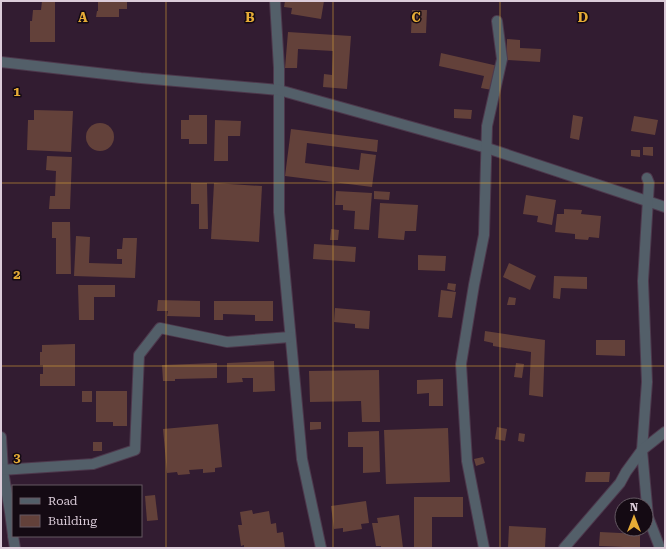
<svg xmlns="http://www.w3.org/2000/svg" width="666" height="549" font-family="'Roboto Serif',serif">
<rect width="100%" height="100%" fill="#321c31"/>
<g fill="#63413a">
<polygon points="42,1 55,1 55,42 30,42 30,21 32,21 33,10 41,10"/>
<polygon points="98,1 127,1 127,9 119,9 119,17 96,17 97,11 98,11"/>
<polygon points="285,1 324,1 321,19 291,14 292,8 284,7"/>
<polygon points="412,10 427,10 426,33 411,33"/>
<polygon points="288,32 351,36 347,89 323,87 324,74 332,75 333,51 298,49 297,68 285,68"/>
<polygon points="507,39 520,40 520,48 541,49 540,62 506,60"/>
<polygon points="441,53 498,66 492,90 481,88 484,76 439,66"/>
<polygon points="454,109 472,110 471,119 454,118"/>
<polygon points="34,110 73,111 71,152 27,150 28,120 34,120"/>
<polygon points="189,115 207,115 207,144 189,144 189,139 181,139 181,120 189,120"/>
<polygon points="573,115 583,117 579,140 570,138"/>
<polygon points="634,116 658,120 655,135 631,131"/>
<polygon points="215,120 241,121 240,136 228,136 228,161 214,161"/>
<circle cx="100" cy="137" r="14"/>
<polygon points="291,129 378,140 377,152 307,143 305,163 359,170 361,153 376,155 372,187 285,176"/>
<polygon points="643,147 653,147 653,156 643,155"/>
<polygon points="631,150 640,150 640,157 631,156"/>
<polygon points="47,156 72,157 70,209 49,209 50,196 55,196 56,171 46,170"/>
<polygon points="191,183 207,183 208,229 199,229 199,204 191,204"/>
<polygon points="214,183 262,186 259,242 211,239"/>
<polygon points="336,191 372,193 369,230 354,229 355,211 343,210 343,205 335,205"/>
<polygon points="374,191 390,192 389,200 374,199"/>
<polygon points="526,195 556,200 552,225 537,222 538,216 523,214"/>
<polygon points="380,203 418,205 416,231 405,231 404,240 378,238"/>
<polygon points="564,209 582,210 581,214 601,216 599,238 589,237 588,240 575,239 575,234 555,232 557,214 564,214"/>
<polygon points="52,222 70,222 71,274 56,274 56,238 52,238"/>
<polygon points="331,229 339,230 338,240 330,240"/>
<polygon points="76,236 90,237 89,263 122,264 122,259 117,259 117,249 122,249 123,238 137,238 135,278 74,276"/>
<polygon points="314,244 356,247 355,262 313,259"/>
<polygon points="418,255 446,256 445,271 418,270"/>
<polygon points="509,263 536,276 530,290 503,277"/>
<polygon points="554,276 587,277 587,289 561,288 560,299 553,298"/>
<polygon points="448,283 456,284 455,291 447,289"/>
<polygon points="78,285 115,285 115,297 94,297 94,320 79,320"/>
<polygon points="441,290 456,292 452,318 438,317"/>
<polygon points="509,297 516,298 515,305 507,305"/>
<polygon points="158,300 200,301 200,317 167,316 168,311 157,311"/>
<polygon points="214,301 273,301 273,321 255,321 255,315 223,314 223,320 214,320"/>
<polygon points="335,308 370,311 369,329 355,328 355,324 334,322"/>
<polygon points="485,331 545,340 543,397 529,395 531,352 493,346 493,343 484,341"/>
<polygon points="596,340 625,340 625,356 596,355"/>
<polygon points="75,344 75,386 40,386 40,374 43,374 43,365 40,365 40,352 42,352 42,345"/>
<polygon points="274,361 275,391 253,392 253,378 242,378 243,382 227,383 227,363"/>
<polygon points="217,363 217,378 175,379 175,381 163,381 162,365"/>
<polygon points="516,363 524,364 522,378 514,377"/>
<polygon points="379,370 380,422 362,422 361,401 310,402 309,371"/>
<polygon points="443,379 443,406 429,406 429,393 417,394 417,380"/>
<rect x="82" y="391" width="10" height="11"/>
<polygon points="96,391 127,391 127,426 113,426 113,422 96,422"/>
<polygon points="310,422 321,422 321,429 310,430"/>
<polygon points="218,424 222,467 215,468 215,472 203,473 203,469 189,470 190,474 178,475 177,472 167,473 163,429"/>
<polygon points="497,427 507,429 505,441 495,439"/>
<polygon points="448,428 450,482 386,484 384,430"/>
<polygon points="379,431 380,472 363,473 363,447 348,447 348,432"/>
<polygon points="519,433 525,434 524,442 518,441"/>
<rect x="93" y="442" width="9" height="9"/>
<polygon points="483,457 485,463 476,466 474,459"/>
<polygon points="586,472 610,472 609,482 585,482"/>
<polygon points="155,495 158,520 147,521 145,496"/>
<polygon points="414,497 463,497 463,517 432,517 432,548 414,548"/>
<polygon points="366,501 369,523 361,524 362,529 343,532 343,528 334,529 331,506"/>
<polygon points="252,510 253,514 269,511 271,524 276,523 277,533 283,532 285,548 244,548 244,545 241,546 238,525 242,525 240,512"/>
<polygon points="399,515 403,548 381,548 381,546 376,546 372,523 378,523 377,518"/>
<polygon points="509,526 546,528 545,548 508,548"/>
<polygon points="600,532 640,534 640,548 624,548 624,547 599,546"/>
</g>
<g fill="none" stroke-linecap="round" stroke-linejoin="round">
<g stroke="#4d384c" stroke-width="12">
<g id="minor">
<polyline points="275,1 279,68 279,212 302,459 321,548"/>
<polyline points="1,62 141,78 279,90 487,148 665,207"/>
<polyline points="647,178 649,183 643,281 647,382 642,450 648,517 660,548"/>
<polyline points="1,437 3,471 10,512 13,535"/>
<polyline points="1,470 93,464 135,450 139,355 160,328 227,342 290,337"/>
<polyline points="13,536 15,548"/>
<polyline points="484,548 467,461 461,364 474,285 484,235 487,126 502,59 497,21"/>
<polyline points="564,548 620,483 626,472 642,450 665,432"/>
</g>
</g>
<use href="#minor" stroke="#535f69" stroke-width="10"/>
</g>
<path fill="none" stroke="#e6ac36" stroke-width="1" stroke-opacity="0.55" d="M166,1V548M333,1V548M500,1V548M1,183H665M1,366H665"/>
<g font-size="13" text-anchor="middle" font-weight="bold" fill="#e6ac36" stroke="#140a13" stroke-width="3" stroke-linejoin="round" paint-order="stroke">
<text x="83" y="22">A</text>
<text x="250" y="22">B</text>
<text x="416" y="22">C</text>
<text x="583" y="22">D</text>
<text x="17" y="96">1</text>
<text x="17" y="279">2</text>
<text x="17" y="462">3</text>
</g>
<rect width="666" height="549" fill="none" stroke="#dbccd9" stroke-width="4"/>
<rect x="12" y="485" width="130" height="52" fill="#140a13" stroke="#645862"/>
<rect x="20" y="498" width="20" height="6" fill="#535f69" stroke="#645862"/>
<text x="48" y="505" font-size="12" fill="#dbccd9">Road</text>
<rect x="20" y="515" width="20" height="12" fill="#63413a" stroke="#645862"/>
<text x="48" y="525" font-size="12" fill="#dbccd9">Building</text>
<g transform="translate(634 517)"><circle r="19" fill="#140a13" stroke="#645862"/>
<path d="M0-3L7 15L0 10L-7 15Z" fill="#e6ac36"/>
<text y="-6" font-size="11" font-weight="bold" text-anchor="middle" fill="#dbccd9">N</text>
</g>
</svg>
